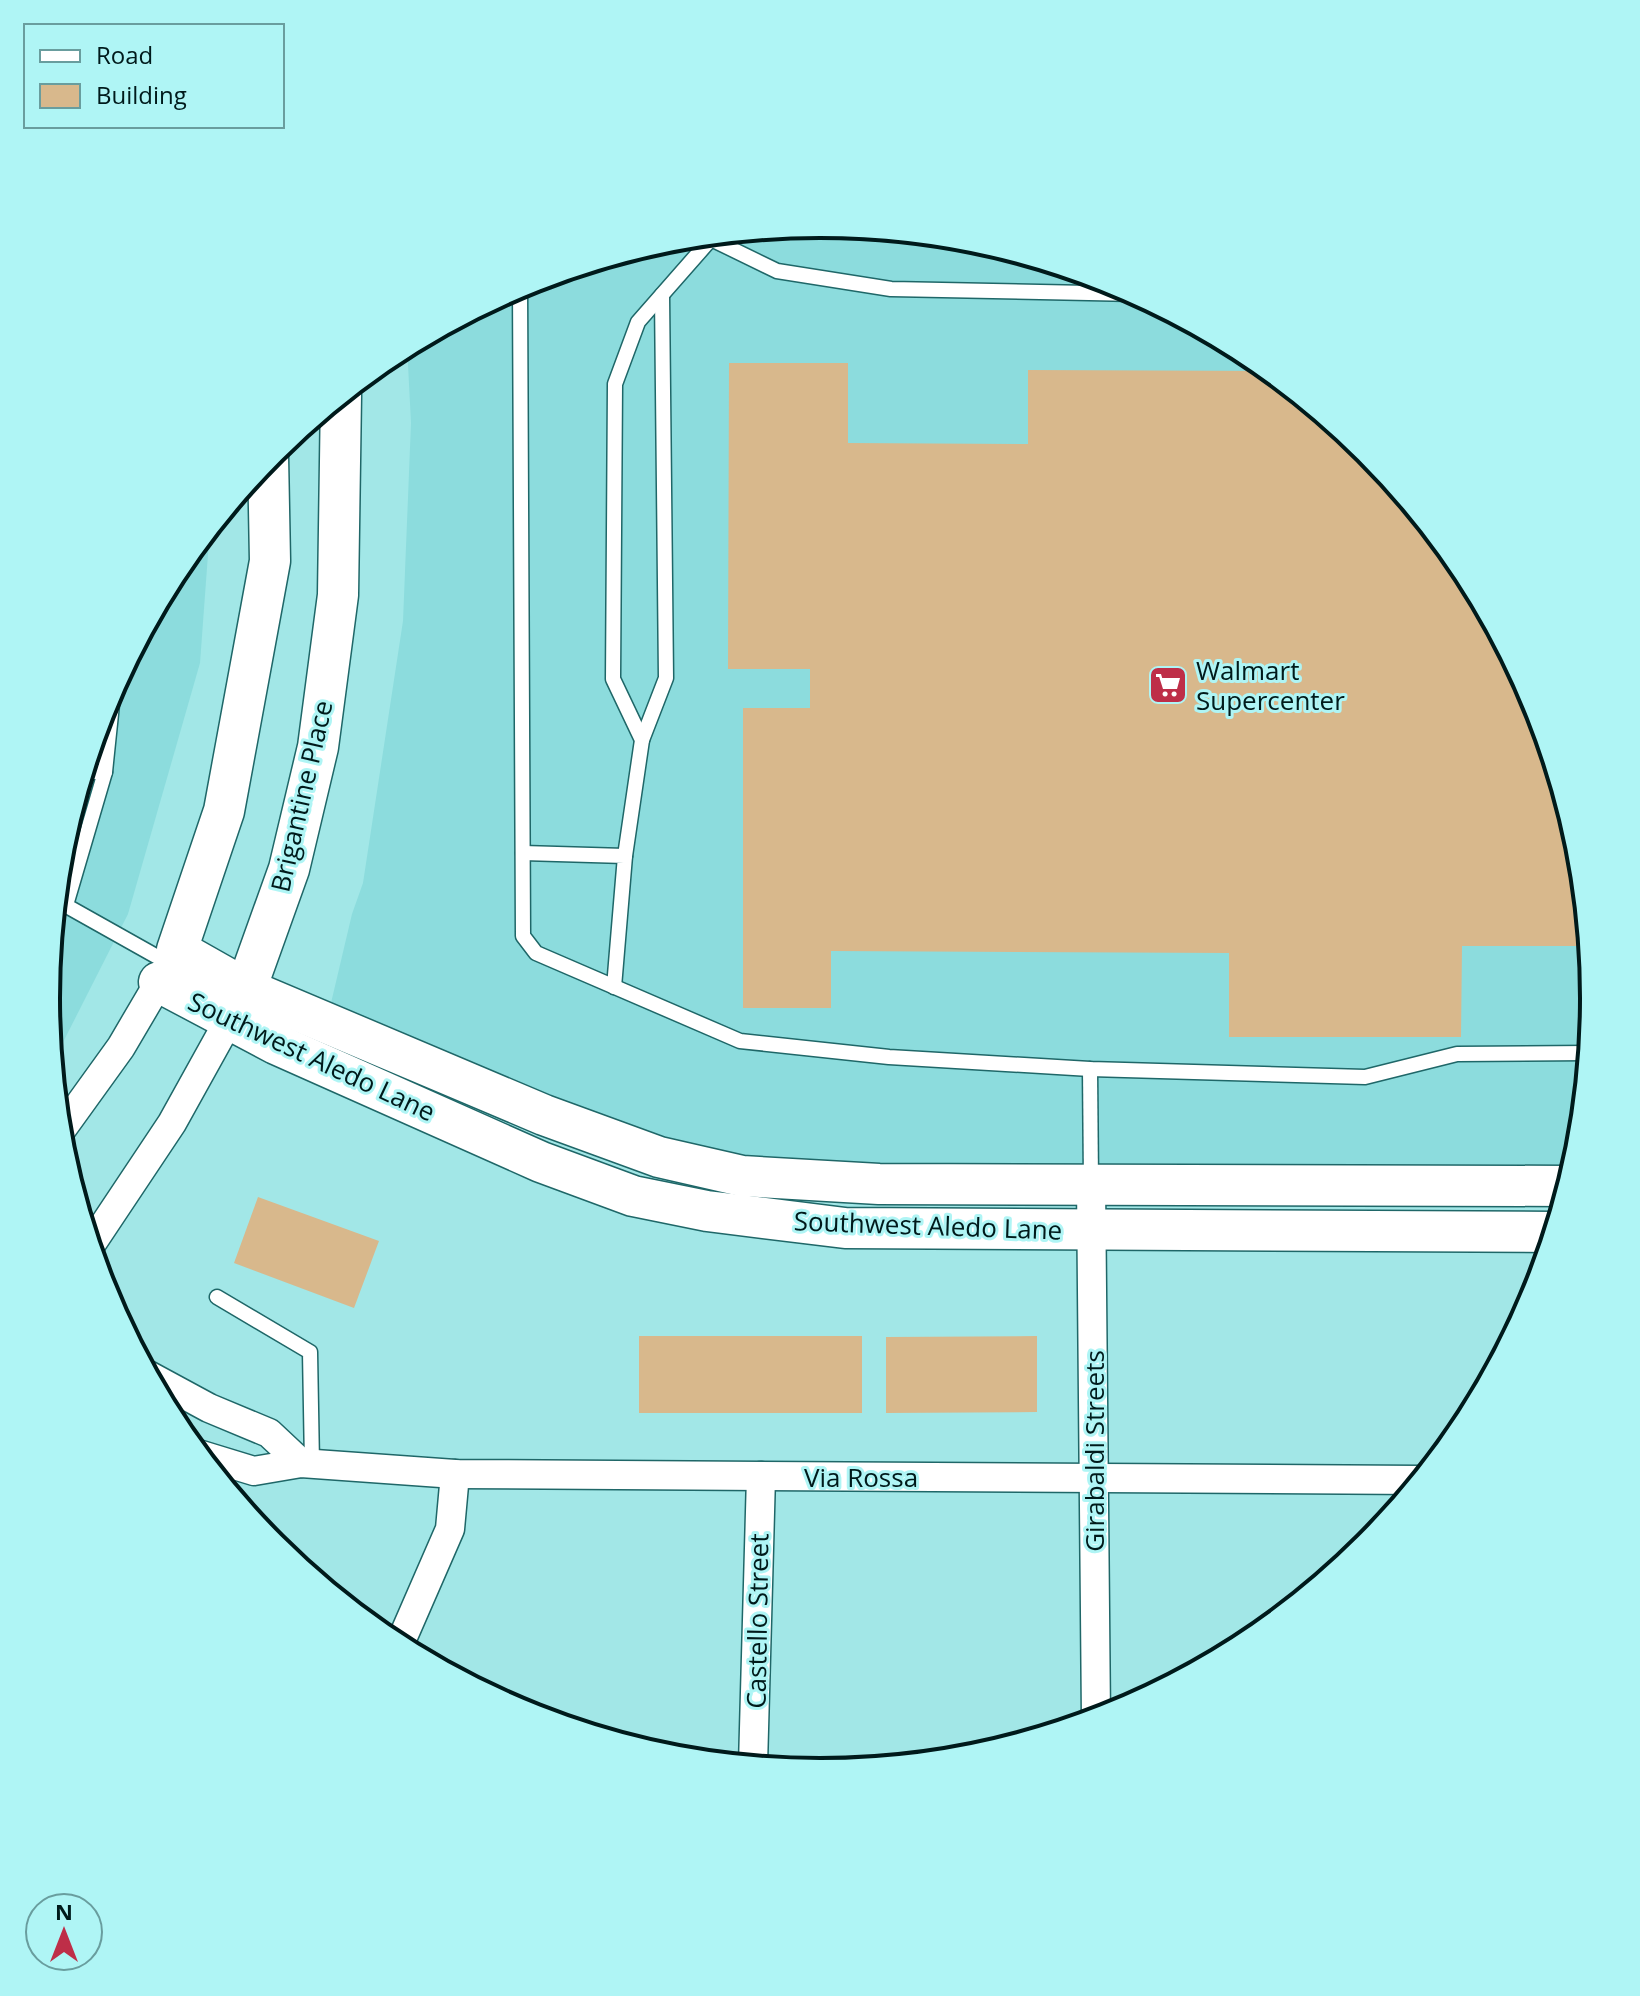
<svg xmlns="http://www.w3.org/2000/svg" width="1640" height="1996" font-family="'Open Sans',sans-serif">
<rect width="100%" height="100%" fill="#a2e7e7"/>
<g fill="#8cdcdd">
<polygon points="820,224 971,239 1117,283 1250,355 1368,451 1464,568 1535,702 1579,847 1594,998 1579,1149 1574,1165 880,1164 744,1156 664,1137 550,1096 331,1003 352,914 363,883 403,621 411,423 407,345 524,283 669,239"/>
<polygon points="210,527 200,663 128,914 52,1064 46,998 61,847 105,701 177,568"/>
</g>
<g fill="#d8b88c">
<polygon points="729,363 848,363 848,443 1028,444 1028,370 1270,371 1368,451 1464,568 1535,702 1579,847 1589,946 1462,946 1461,1037 1229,1037 1229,953 831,951 831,1008 743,1008 743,708 810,708 810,669 728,669"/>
<polygon points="258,1197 379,1241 354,1308 234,1263"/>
<rect x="639" y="1336" width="223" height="77"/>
<polygon points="1037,1336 1037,1412 886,1413 886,1337"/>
</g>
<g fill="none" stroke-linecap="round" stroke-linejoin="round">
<g stroke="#1f6768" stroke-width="17">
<g id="lane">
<polyline points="705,236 777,271 891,289 1137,294"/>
<polyline points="520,285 523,936 536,953 740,1041 889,1057 1090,1069 1365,1077 1457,1054 1589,1053"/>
<polyline points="642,740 666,678 662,295"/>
<polyline points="84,772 105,772"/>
<polyline points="523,853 625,856 614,987"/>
<polyline points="625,856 642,740 613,679 615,384 638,322 710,240"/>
<polyline points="56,900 170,964"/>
<polyline points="66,905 105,772 114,685"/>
<polyline points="1090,1069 1091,1183"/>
<polyline points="217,1297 310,1352 312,1464"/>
</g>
</g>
<g stroke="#1f6768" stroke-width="31">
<g id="street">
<polyline points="59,1133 121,1047 168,967"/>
<polyline points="1091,1183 1096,1719"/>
<polyline points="90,1246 172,1123 238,1004"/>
<polyline points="148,1375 209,1408 269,1433 301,1463"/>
<polyline points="198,1454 254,1471 301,1463 455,1474 1421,1480"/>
<polyline points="399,1646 450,1529 455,1474"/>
<polyline points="753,1765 761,1476"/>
</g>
</g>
<g stroke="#1f6768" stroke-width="43">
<g id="secondary">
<polyline points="268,456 270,561 224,811 177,950 246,989 544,1115 659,1157 742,1176 879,1184 1568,1186"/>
<polyline points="159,982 276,1044 541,1162 633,1196 707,1211 845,1228 1554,1232"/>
<polyline points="246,989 289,869 318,747 338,595 341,395"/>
</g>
</g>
<use href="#lane" stroke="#fff" stroke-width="14"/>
<use href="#street" stroke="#fff" stroke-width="28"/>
<use href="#secondary" stroke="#fff" stroke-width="40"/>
</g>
<defs>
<g id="supermarket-square" transform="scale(2)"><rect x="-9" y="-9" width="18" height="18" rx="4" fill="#be2e48" stroke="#aff5f5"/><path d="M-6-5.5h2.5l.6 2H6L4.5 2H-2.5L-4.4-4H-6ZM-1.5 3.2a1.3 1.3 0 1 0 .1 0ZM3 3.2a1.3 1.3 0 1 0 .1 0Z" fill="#fff"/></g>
</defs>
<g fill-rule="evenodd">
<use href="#supermarket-square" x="1168" y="685"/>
</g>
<g text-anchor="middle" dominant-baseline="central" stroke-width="6" stroke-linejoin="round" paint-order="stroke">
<g font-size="26" fill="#001a1b" stroke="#aff5f5" text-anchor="start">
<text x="1196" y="670">Walmart<tspan x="1196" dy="30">Supercenter</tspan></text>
</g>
<g font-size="26" fill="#001a1b" stroke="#aff5f5">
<text transform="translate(301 796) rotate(-77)">Brigantine Place</text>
<text transform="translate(312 1056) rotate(25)">Southwest Aledo Lane</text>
<text transform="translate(928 1225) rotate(2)">Southwest Aledo Lane</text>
<text transform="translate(1094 1451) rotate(-90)">Girabaldi Streets</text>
<text x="861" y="1477">Via Rossa</text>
<text transform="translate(757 1621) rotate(-89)">Castello Street</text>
</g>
</g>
<path d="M0 0H1640V1996H0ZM60 998a760 760 0 1 1 1520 0a760 760 0 1 1-1520 0Z" fill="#aff5f5" fill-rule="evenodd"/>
<path fill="none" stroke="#001a1b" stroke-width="4" d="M60 998a760 760 0 1 1 1520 0a760 760 0 1 1-1520 0Z"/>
<rect x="24" y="24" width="260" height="104" fill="#aff5f5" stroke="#699d9e" stroke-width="2"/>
<rect x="40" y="50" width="40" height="12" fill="#ffffff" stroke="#699d9e" stroke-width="2"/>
<text x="96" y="64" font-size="24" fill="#001a1b">Road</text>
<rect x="40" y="84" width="40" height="24" fill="#d8b88c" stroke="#699d9e" stroke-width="2"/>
<text x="96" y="104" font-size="24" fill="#001a1b">Building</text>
<g transform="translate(64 1932)"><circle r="38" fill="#aff5f5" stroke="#699d9e" stroke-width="2"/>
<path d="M0-6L14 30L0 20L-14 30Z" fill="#be2e48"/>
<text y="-12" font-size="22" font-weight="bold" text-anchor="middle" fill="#001a1b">N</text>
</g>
</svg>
